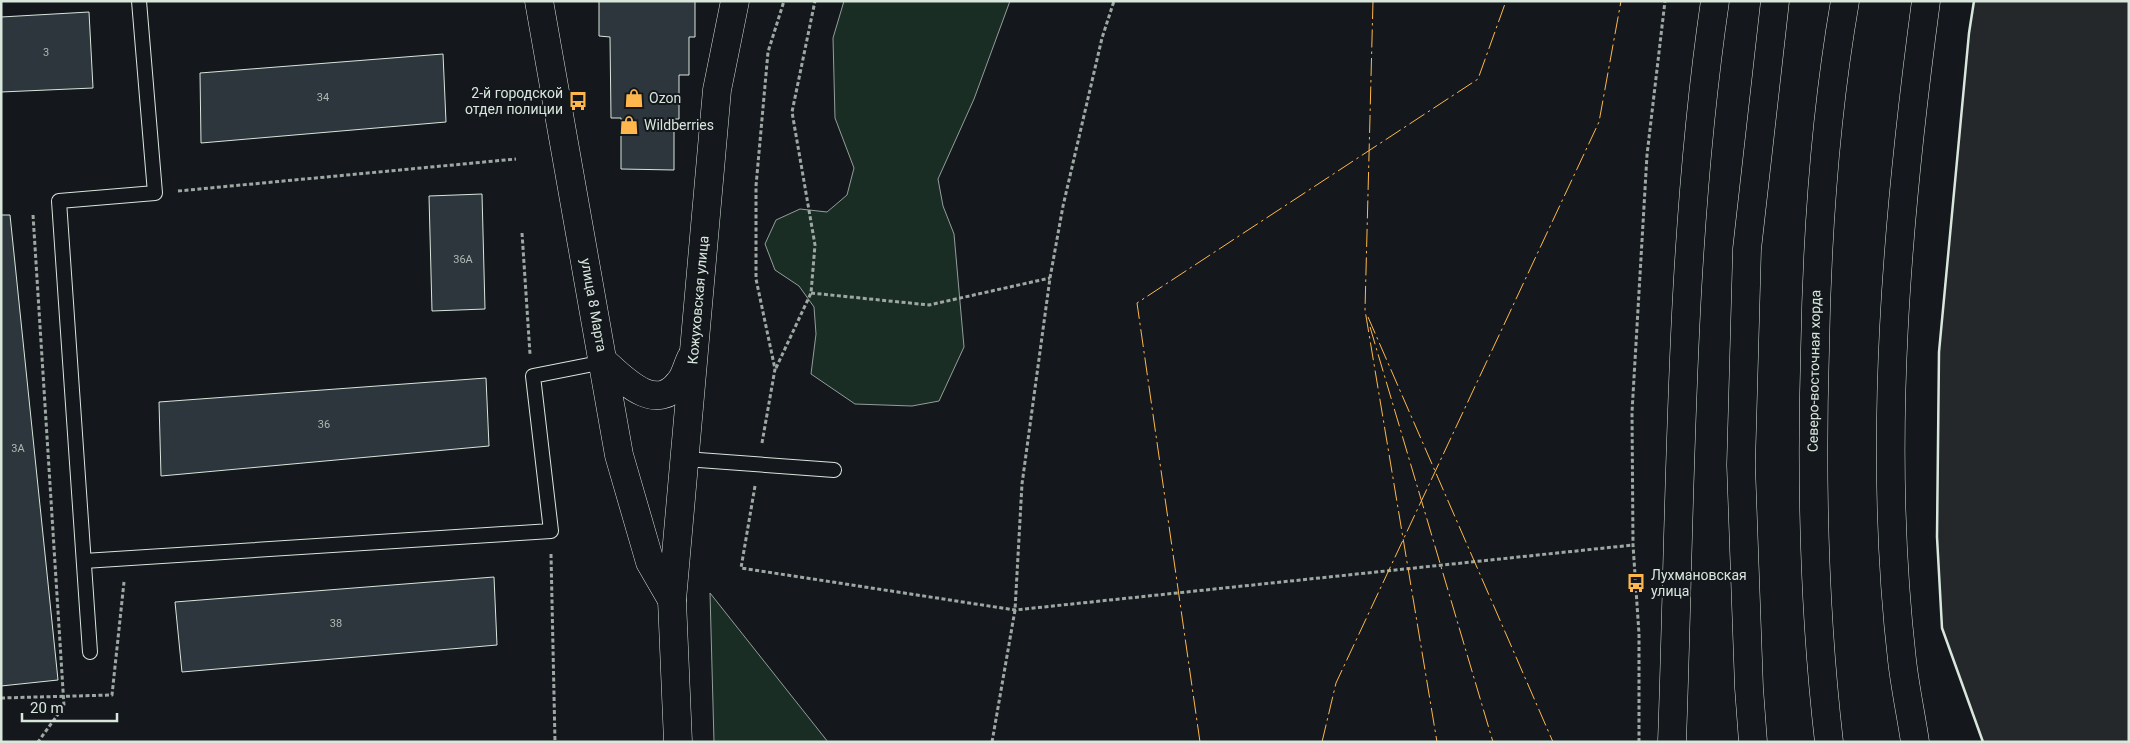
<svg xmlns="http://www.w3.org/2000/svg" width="2130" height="743" font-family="Roboto,sans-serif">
<rect width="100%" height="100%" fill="#14181c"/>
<g fill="#1a2d24" stroke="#939e99">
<polygon points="844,1 1010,1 974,99 938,179 943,206 954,234 964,347 939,401 912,406 855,404 811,374 816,334 814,307 799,286 775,270 765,244 776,220 800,209 827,212 847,195 854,168 835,118 833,38"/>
<polygon points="710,593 828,742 714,742"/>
</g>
<polygon fill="#24282b" stroke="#939e99" points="1974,1 2129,1 2129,742 1983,742 1942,628 1937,537 1939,352 1969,33"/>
<g fill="#2c363c" stroke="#d8e6dc">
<polygon points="599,1 695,1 695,37 689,37 689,75 679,75 679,119 674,119 674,170 621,169 621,118 611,118 610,37 599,36"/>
<polygon points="89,12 93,88 1,92 1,17"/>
<polygon points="443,54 446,122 201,143 200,73"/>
<polygon points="482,194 485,309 432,311 429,196"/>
<polygon points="1,215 10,215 58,680 1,686"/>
<polygon points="486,378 489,446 161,476 159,402"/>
<polygon points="494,577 497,645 182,672 175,602"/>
</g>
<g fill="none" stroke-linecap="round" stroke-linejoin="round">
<g stroke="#d8e6dc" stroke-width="16">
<g id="lane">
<polyline points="685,459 834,470"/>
<polyline points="84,561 551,531 533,376 604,362"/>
<polyline points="90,652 59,201 155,193 139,1"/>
</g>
</g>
<g stroke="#d8e6dc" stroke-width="29">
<g id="secondary">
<polyline points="539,1 619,455 650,562 672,600"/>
<path d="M604,362C623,379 655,414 679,383C685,377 687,366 691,358"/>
<polyline points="678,742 672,600 717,90 735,1"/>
<path d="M1672,742C1681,494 1679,247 1715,1"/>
<path d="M1915,742C1911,715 1905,687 1902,660C1877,443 1897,217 1926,1"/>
</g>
</g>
<g stroke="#d8e6dc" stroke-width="29">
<g id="highway">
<polyline points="1753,742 1749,688 1741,465 1747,249 1775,1"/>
<path d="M1829,742C1814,612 1811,481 1815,350C1817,234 1825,116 1845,1"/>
</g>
</g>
<g stroke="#9da8a2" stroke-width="3" stroke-dasharray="4 2.5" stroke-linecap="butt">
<polyline points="178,191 516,159"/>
<polyline points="33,215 64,706 38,742"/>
<polyline points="522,233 530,354"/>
<polyline points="811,293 929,305 1050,278"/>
<polyline points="776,368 811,293 815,245 792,112 815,1"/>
<polyline points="762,443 775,369 756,279 756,186 768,52 784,1"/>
<polyline points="755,486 741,568 1015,610 1633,545"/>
<polyline points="551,554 555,742"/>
<polyline points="1,698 112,695 124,582"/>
<polyline points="992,742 1015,610 1022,484 1050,278 1063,206 1102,38 1114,1"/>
<polyline points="1639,742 1639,634 1633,545 1632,412 1647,155 1665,1"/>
</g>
<use href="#lane" stroke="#14181c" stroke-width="14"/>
<use href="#secondary" stroke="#14181c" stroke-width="28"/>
<use href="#highway" stroke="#14181c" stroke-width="28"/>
<polyline stroke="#d8e6dc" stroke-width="2.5" points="1974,1 1969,33 1939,352 1937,537 1942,628 1983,742"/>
<g stroke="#ffb74d" stroke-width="1" stroke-dasharray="18 4 2.5 4" stroke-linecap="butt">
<polyline points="1373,1 1365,310 1437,742"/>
<polyline points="1368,317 1553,742"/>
<polyline points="1370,327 1493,742"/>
<polyline points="1200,742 1137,303 1478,79 1506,1"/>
<polyline points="1322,742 1336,683 1599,122 1621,1"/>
</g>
</g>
<defs>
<g id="shop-bare" transform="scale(1.5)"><path d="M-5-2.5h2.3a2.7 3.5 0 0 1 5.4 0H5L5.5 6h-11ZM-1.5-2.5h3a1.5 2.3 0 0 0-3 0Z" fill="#ffb74d" stroke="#14181c" stroke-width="2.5" paint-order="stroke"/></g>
<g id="bus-bare" transform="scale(1.5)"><path d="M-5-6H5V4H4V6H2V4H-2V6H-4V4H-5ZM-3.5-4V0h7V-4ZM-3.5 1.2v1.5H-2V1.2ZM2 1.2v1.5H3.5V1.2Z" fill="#ffb74d" stroke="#14181c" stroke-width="2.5" paint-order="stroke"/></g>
</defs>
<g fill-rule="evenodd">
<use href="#shop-bare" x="634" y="98"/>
<use href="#bus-bare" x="578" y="101"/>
<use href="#shop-bare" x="629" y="125"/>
<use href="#bus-bare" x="1636" y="583"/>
</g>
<g text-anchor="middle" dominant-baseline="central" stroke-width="4" stroke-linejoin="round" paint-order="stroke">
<g font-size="11" fill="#adbab4">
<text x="46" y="52">3</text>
<text x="323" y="97">34</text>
<text x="463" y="259">36А</text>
<text x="324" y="424">36</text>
<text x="18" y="448">3А</text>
<text x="336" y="623">38</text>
</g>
<g font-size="14" fill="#d8e6dc" stroke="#14181c" text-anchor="start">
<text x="563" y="93" text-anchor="end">2-й городской<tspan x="563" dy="16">отдел полиции</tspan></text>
<text x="649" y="98">Ozon</text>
<text x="644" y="125">Wildberries</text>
<text x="1651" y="575">Лухмановская<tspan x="1651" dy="16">улица</tspan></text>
</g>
<g font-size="14" fill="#d8e6dc" stroke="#14181c">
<text transform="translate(698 300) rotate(-85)">Кожуховская улица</text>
<text transform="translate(594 305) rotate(80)">улица 8 Марта</text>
<text transform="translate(1814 371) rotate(-89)">Северо-восточная хорда</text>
</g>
</g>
<rect width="2130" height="743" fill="none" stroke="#d8e6dc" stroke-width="5"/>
<path d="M22 713v8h95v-8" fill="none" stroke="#d8e6dc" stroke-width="2.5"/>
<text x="30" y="713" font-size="15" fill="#d8e6dc" stroke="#14181c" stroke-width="4" paint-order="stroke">20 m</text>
</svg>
